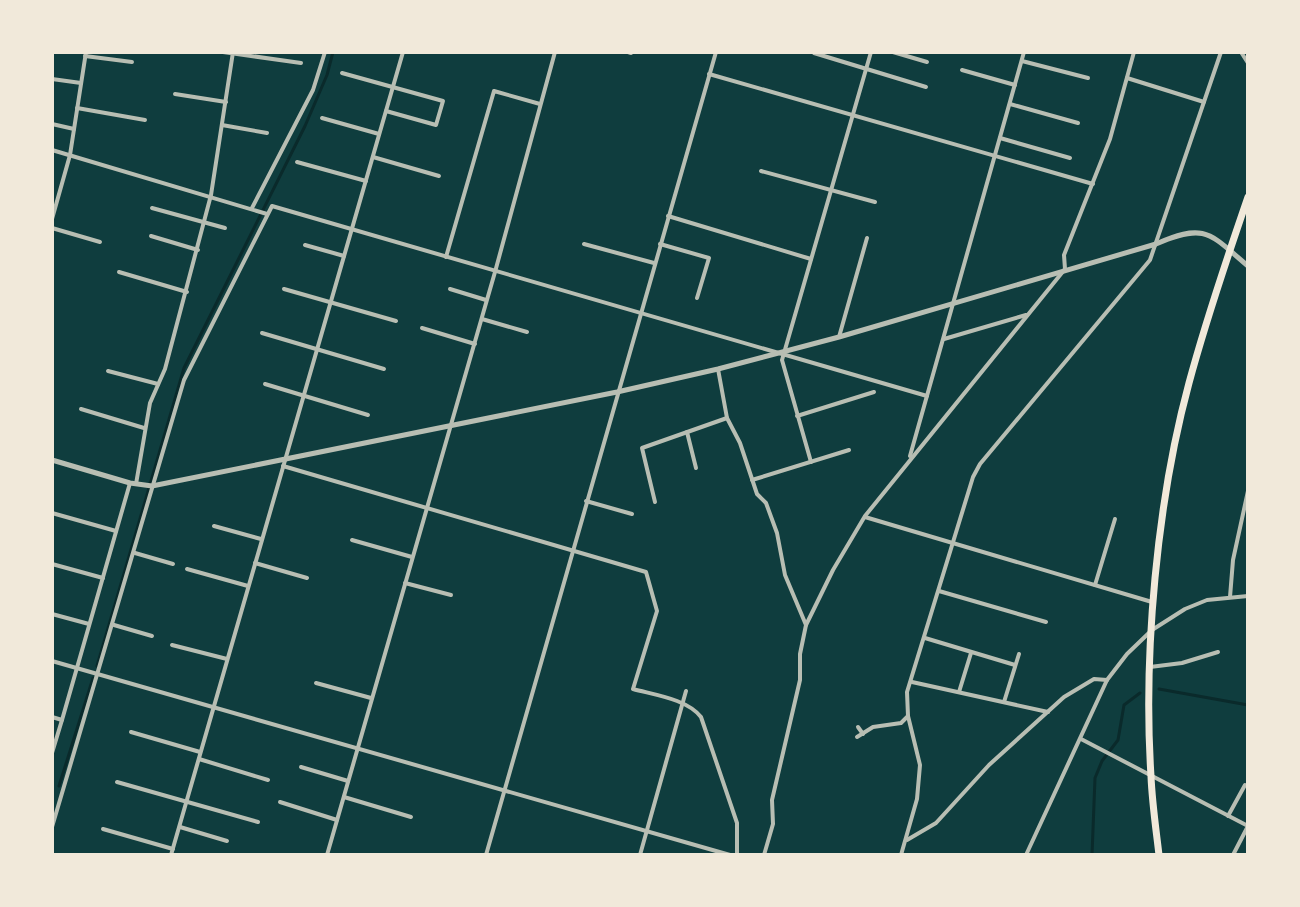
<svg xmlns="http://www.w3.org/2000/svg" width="1300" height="907" font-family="Quicksand,sans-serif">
<rect width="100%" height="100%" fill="#0f3d3e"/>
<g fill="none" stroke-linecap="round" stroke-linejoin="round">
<g stroke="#0a2a2b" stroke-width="3">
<polyline points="97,666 184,368 305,126 327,75 333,52"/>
<polyline points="1159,689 1248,705"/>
<polyline points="59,786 93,678"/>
<polyline points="1092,855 1095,778 1102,761 1118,740 1124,705 1140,693"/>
</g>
<g stroke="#b8beb3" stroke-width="4">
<polyline points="223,52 301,63"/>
<polyline points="628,52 631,53"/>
<polyline points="893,52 927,62"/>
<polyline points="1241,52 1248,63"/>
<polyline points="814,53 926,87"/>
<polyline points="85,56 132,62"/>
<polyline points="1022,61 1088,78"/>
<polyline points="962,70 1015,85"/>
<polyline points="342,73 443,101 436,125 386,111"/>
<polyline points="709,74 1093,184"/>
<polyline points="1127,78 1204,102"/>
<polyline points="52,79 81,83"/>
<polyline points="175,94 226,102"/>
<polyline points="1010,104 1078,123"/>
<polyline points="77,108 145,120"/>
<polyline points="322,118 379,134"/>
<polyline points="52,124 74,129"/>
<polyline points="222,125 267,133"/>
<polyline points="1000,138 1070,158"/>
<polyline points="52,150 267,214"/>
<polyline points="373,157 439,176"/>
<polyline points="297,162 366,181"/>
<polyline points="761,171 875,202"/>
<polyline points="152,208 225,228"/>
<polyline points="252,208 313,90 325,52"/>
<polyline points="668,216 811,259"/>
<polyline points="52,219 70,155 86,52"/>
<polyline points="52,228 100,242"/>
<polyline points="151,236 198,250"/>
<polyline points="584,244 654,263"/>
<polyline points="660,244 709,258 697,298"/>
<polyline points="305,245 344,256"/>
<polyline points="446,257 494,91 540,104"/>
<polyline points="119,272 187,292"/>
<polyline points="284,289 396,321"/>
<polyline points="450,289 486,300"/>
<polyline points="482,319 527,332"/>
<polyline points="422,328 475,344"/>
<polyline points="262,333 384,369"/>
<polyline points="839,337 867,238"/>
<polyline points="944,339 1026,315"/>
<polyline points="718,369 727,418 740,443 757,494 766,503 777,533 785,575 806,625"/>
<polyline points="108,371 158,384"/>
<polyline points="265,384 368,415"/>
<polyline points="81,409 144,428"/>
<polyline points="797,416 874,392"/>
<polyline points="687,432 696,468"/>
<polyline points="910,456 1024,52"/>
<polyline points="811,462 782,360 871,52"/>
<path d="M283,466L646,572L657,611L633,689C655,695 687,699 701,717L737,823V855"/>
<polyline points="752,480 849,450"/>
<polyline points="136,484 150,403 165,369 211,195 233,52"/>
<polyline points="586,501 632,514"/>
<polyline points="655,502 642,448 727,418"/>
<polyline points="52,513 116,531"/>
<polyline points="865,517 1152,602"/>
<polyline points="214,526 261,539"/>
<polyline points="352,540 412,557"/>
<polyline points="135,553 173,564"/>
<polyline points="255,563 307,578"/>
<polyline points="52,564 103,578"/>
<polyline points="187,569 248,586"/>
<polyline points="405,583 451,595"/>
<polyline points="1095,585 1115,519"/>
<polyline points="939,591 1046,622"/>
<polyline points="1230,597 1233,560 1248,491"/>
<polyline points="52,614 89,624"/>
<polyline points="114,625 152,636"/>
<polyline points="925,638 1015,665"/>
<polyline points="172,645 227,659"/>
<polyline points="52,661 730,855"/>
<polyline points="1150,667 1182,663 1218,652"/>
<polyline points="912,682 1048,712"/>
<polyline points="316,683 371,698"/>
<polyline points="959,692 971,653"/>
<polyline points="1004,702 1019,654"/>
<polyline points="52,717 62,720 130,483"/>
<polyline points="858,727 863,734"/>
<polyline points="131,732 200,752"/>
<polyline points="857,737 873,727 901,723 908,716"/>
<polyline points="1081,739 1248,826"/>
<polyline points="52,753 62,720"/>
<polyline points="199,759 268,780"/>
<polyline points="301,767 348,781"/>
<polyline points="117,782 258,822"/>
<polyline points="344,797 411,817"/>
<polyline points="280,802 337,820"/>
<polyline points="1228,816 1245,785"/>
<polyline points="52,827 184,380 272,206 927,396"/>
<polyline points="180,827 227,841"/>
<polyline points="103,829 173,849"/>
<polyline points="907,840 936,823 989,765 1064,697 1094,679 1107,680"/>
<polyline points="171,855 403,52"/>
<polyline points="327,855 495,272 555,52"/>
<polyline points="486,855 716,52"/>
<polyline points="640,855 686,691"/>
<polyline points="764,855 773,824 772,800 800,680 800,654 806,625 833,570 865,516 1065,269 1064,255 1110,139 1134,52"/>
<polyline points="901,855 917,799 920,765 908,716 907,692 973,477 980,464 1150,260 1221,52"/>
<polyline points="1026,855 1107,680 1127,654 1152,630 1185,609 1207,600 1248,596"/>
<polyline points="1233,855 1248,826"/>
</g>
<path stroke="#b8beb3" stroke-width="5" d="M52,460L130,483L152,486L617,392L718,369L839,337L1156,244C1206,222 1210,234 1248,266"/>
<path stroke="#f1e9da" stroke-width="7" d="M1159,855C1156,829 1152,802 1151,776C1143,654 1157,501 1189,383C1206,320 1227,258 1248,197"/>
</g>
<rect width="1300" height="907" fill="none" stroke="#f1e9da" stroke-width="108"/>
</svg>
